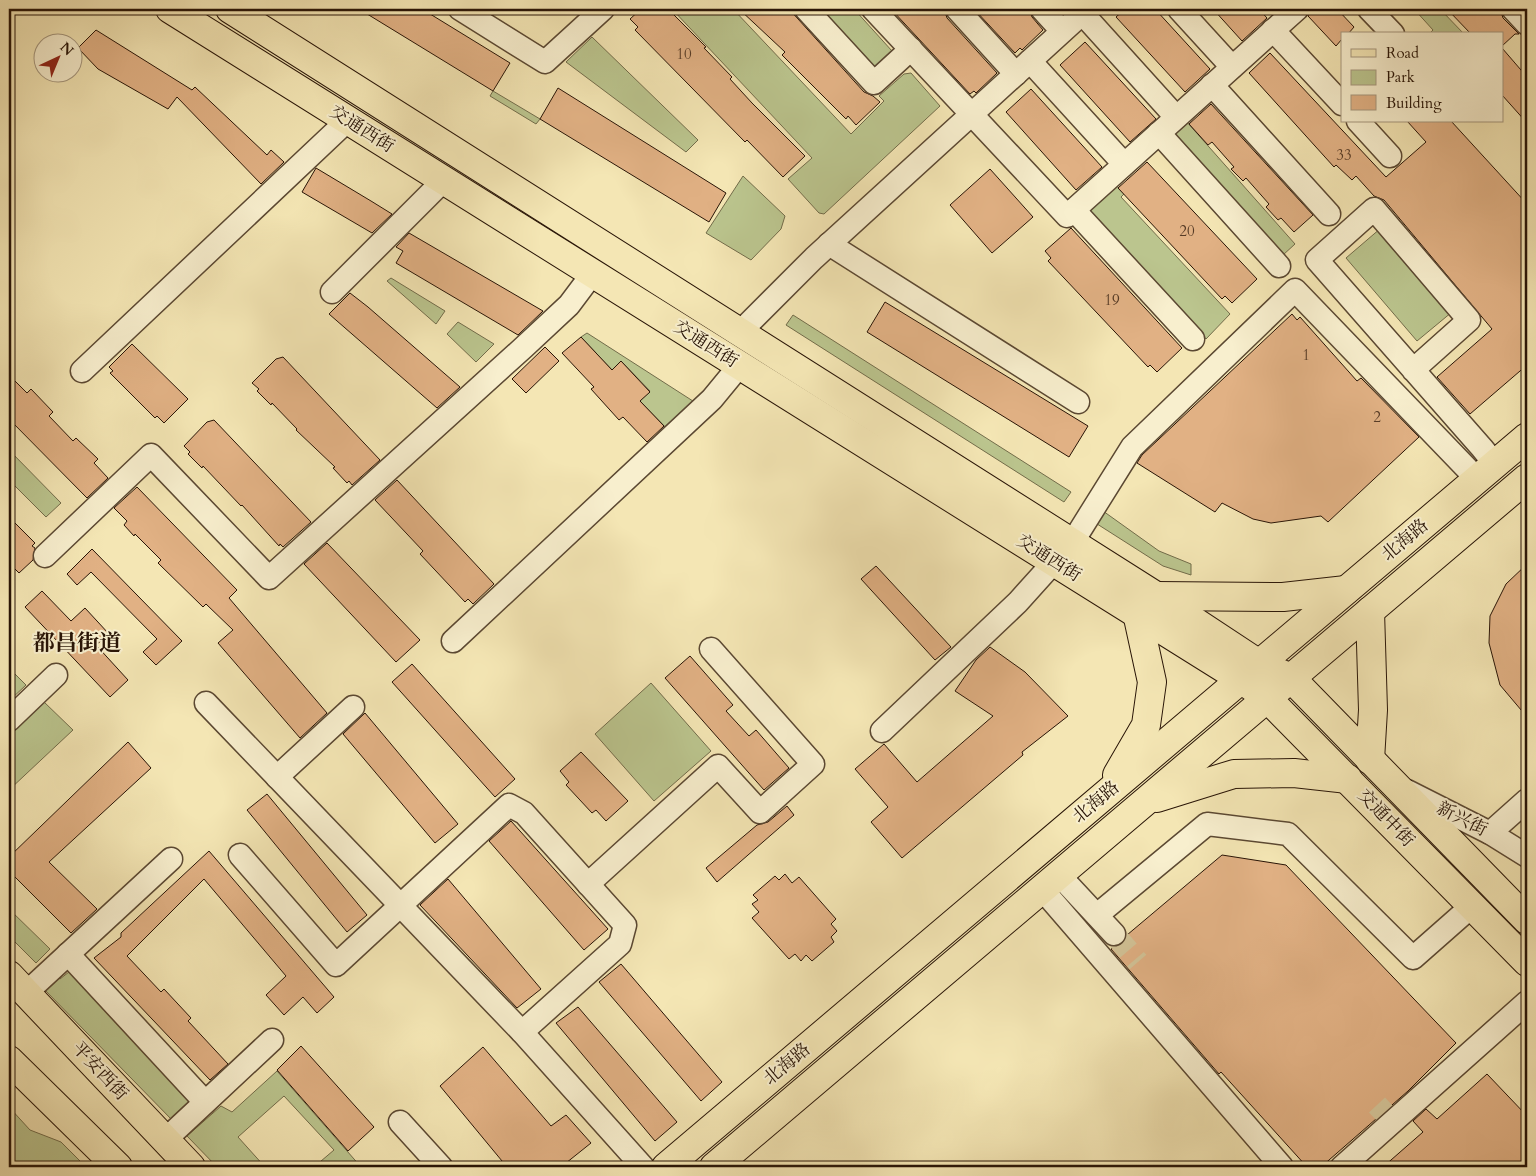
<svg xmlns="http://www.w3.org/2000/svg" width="1536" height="1176" font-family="Cardo,'Noto Serif SC',serif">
<rect width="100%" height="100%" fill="#f4e6b4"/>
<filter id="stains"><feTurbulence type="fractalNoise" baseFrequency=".004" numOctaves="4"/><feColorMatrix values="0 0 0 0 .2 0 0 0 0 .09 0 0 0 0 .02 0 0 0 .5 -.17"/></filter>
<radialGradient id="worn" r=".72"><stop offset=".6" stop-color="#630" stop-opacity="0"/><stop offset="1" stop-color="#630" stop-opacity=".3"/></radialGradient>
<g fill="#bbc58e" stroke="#726c4a">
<polygon points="672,9 733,9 851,134 884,101 879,96 904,74 911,73 940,106 824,214 819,213 788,179 812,158"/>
<polygon points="821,9 854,9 892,51 891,57 880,65 873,67"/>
<polygon points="1414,9 1440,9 1464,34 1429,34 1433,30"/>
<polygon points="592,37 698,140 686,152 566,62"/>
<polygon points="493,91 540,119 536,124 490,96"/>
<polygon points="1186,121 1295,244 1283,255 1171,134"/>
<polygon points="743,176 785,216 781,229 751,260 706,233"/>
<polygon points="1117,186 1124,194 1121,197 1230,314 1206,339 1089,210"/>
<polygon points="1381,228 1452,312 1417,341 1346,258"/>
<polygon points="391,278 445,311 436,324 387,281"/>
<polygon points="793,315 1071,492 1064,502 786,325"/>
<polygon points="458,322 494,344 476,362 447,334"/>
<polygon points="587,333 696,403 670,432 640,401 650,391 622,362 612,370 581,337"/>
<polygon points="9,450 61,503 46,517 9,480"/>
<polygon points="1103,511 1159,551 1191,564 1191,575 1163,566 1094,522"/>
<polygon points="9,668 26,685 9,701"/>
<polygon points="651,683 711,751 654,801 595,734"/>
<polygon points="43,701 73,730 9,790 9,735"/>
<polygon points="9,909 50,949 36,963 9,936"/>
<polygon points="74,968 195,1097 173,1121 43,988 55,975 60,979"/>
<polygon points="277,1071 361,1167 314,1167 334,1150 284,1096 238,1137 265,1167 217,1167 187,1136 221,1106 232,1112"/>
<polygon points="9,1107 30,1130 61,1142 86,1167 9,1167"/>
</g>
<g fill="#e1b184" stroke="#281406">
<polygon points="359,9 422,9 510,63 493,91"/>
<polygon points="641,9 668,9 706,47 704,48 732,77 730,79 752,103 805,156 783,177 747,140 745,142 635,30 638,27 630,19"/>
<polygon points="739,9 789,9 864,92 873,96 880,102 856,125 848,116 846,119 782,55 785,52"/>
<polygon points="891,9 944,9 947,18 997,73 976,93 974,91 970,94"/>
<polygon points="974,9 1029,9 1032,17 1043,30 1022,50 1020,48 1015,53"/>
<polygon points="1125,9 1155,9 1210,69 1185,92 1116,17"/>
<polygon points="1213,9 1259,9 1267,18 1242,41"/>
<polygon points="1310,9 1337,9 1354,27 1348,34 1342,34 1342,39 1336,46 1308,16"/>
<polygon points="1447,9 1500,9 1503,18 1519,34 1515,34 1502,46 1502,34 1471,34"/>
<polygon points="96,30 192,90 195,87 267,155 271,150 284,162 261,184 177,97 168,109 98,69 78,48"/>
<polygon points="1085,42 1156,119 1130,142 1060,65"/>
<polygon points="1502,48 1527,77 1527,123 1502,95"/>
<polygon points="1270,53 1386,177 1426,142 1407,121 1451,121 1527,204 1527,365 1470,414 1437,377 1492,329 1384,200 1374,196 1356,176 1352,180 1336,165 1334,167 1249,73"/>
<polygon points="558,88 726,193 709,222 540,119"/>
<polygon points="1031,89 1102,167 1076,190 1006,112"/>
<polygon points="1211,104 1313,215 1294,232 1281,218 1278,220 1266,207 1269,204 1246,178 1243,181 1231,169 1234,167 1212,142 1208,145 1189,124"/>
<polygon points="1147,162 1257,279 1232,303 1225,296 1222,299 1118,188"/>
<polygon points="316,168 371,201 392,214 372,233 302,192"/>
<polygon points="990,169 1033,217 992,253 950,205"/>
<polygon points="1071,228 1182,348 1157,372 1150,365 1148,367 1048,261 1051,258 1045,251"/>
<polygon points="409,233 543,311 518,335 396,263 403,251 396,247"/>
<polygon points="350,293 368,307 460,387 437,408 329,314"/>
<polygon points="885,302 1088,426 1069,457 867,332"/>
<polygon points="1292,314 1297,320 1300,317 1357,381 1361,378 1419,437 1328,522 1321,516 1271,523 1253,519 1222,503 1215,512 1137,463 1142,455"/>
<polygon points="581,337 612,370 621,361 650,392 640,401 664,426 647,442 623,417 619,420 591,389 594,387 562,353"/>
<polygon points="132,344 188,399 164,423 157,416 155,418 110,373 113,371 109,367"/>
<polygon points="545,347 559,361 526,393 512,379"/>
<polygon points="283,357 380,460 352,485 349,481 347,483 333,468 335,467 296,430 297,429 272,403 271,405 257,391 259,389 252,383 276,359"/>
<polygon points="9,375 27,393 31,389 53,412 49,416 73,441 76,438 98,459 94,463 108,478 87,498 9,419"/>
<polygon points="214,420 311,522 283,547 280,544 279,546 242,505 241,506 203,466 202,468 188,454 190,452 184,446 207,422"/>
<polygon points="397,480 494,584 473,604 468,599 465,602 420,554 423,551 375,500"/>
<polygon points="137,487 237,590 229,598 327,713 300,738 218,643 233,630 206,604 203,607 158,563 161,560 135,534 134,536 124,525 127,521 114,508"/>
<polygon points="9,517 35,543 32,546 35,548 33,560 19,573 9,563"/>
<polygon points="327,543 420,640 396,662 304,564"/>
<polygon points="92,549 182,641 156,665 143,652 157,639 91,572 77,585 67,574"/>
<polygon points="1527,564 1527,717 1500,685 1489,643 1490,616 1506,584"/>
<polygon points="876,566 951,647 935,660 861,579"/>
<polygon points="42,591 71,621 85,608 109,634 96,645 128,680 110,697 25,607"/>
<polygon points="990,647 1025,672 1068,716 1022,752 1023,755 902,858 871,822 888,807 855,769 884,744 917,782 993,716 955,691 976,660"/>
<polygon points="690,656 733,705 726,711 749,736 756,730 789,768 764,790 665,678"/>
<polygon points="412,664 515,779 495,797 392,682"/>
<polygon points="365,713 458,824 435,843 343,734"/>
<polygon points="128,742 151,768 49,862 97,909 71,933 9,871 9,857"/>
<polygon points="581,752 628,801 606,821 596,810 592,813 566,785 569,782 560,771"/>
<polygon points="267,794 367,915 347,932 247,810"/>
<polygon points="787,806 794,815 717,882 706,868 757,825 768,822"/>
<polygon points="511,821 608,929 584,950 489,841"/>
<polygon points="209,851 334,997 317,1013 303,997 284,1015 266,995 286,976 204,879 127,956 161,992 164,989 191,1018 188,1021 228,1064 210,1080 94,958 121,937 121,933"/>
<polygon points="1222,855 1286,865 1456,1043 1408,1091 1321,1167 1307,1167 1221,1072 1219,1074 1111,949 1123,944 1127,935"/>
<polygon points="785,874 792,883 799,877 836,919 831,924 837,931 831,937 834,942 812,961 806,955 801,961 795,954 789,959 752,918 759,912 752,904 758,900 753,895 775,876 779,880"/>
<polygon points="448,879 541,989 517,1008 420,905"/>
<polygon points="621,964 722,1082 701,1101 599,982"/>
<polygon points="578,1007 677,1122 655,1141 556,1023"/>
<polygon points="301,1046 374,1127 348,1151 277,1070"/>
<polygon points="483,1047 551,1126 566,1115 591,1143 561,1167 507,1167 440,1086"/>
<polygon points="1487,1074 1527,1116 1527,1167 1383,1167 1423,1132 1413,1121 1426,1109 1437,1119"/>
</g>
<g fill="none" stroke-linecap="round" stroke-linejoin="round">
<g stroke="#d5c69a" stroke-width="22" stroke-dasharray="22 11" stroke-linecap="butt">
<polyline points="1114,934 1138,962"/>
<polyline points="1377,1105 1393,1122"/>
</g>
<g stroke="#5b4832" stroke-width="25">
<g id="minor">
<polyline points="460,9 545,62 603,9"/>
<polyline points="806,9 874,83 911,49"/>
<polyline points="873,9 1067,216 1297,9"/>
<polyline points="957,9 1016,74"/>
<polyline points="1042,9 1062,31"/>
<polyline points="1179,9 1232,67"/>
<polyline points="1369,9 1393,34"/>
<polyline points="1513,9 1527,24"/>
<polyline points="1082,13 1176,117"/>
<polyline points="1273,30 1342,104"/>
<polyline points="1030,61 1124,164"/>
<polyline points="1212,85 1329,214"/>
<polyline points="1358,121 1390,156"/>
<polyline points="1159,133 1279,266"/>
<polyline points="1074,210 1193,339"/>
<polyline points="829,244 1078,402"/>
<polyline points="332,292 444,180"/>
<polyline points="740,332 814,258 1087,9"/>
<polyline points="1413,370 1469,320 1374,209 1317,260 1482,448 1495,464"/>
<polyline points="82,371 348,120"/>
<polyline points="1072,543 1132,447 1295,290 1477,479"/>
<polyline points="45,556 151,455 269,578 524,347 569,305 593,273"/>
<polyline points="453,641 712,399 740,365"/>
<polyline points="206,703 522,1032 643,1167"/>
<polyline points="9,720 56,675"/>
<polyline points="882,731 1018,602 1054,562"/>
<polyline points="277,777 353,707"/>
<polyline points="1407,791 1490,833 1527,856"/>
<polyline points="1490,833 1527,800"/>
<polyline points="240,855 336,965 509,805 524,813 625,925 620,944 522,1032"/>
<polyline points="1059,875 1114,934"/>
<polyline points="588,884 718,766 760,812 813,764 711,649"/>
<polyline points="1042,889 1282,1167"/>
<polyline points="1097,915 1207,824 1288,834 1413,958 1472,906"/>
<polyline points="68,954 205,1102"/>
<polyline points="26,993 171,859"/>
<polyline points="400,1122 441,1167"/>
<polyline points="165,1140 272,1040"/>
<polyline points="1342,1167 1527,1002"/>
</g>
</g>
<g stroke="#281406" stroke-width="30">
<g id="major">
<polyline points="170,9 1241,679 1267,698 1527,962"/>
<polyline points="230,9 1156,596 1259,664 1291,678 1527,920"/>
<polyline points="1156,596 1283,597 1346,590"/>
<polyline points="1370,760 1373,710 1370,611"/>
<polyline points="1117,775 1146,725 1152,682 1137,613"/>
<polyline points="1157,798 1234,774 1294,773 1348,779"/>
<polyline points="9,975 191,1167"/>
<polyline points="9,1060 118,1167"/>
<polyline points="666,1167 1527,437"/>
<polyline points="714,1167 1527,478"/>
</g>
</g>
<use href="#minor" stroke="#f8efce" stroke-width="22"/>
<use href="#major" stroke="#f4e6b4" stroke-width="28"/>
</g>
<g text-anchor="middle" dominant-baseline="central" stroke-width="4" stroke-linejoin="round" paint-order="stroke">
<g font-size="15" fill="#563b26">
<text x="684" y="54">10</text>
<text x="1344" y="155">33</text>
<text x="1187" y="231">20</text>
<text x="1112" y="300">19</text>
<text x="1306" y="355">1</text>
<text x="1377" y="417">2</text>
</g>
<g font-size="18" fill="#281406" stroke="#f8efce">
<text transform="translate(362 129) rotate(32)">交通西街</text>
<text transform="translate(706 344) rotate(32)">交通西街</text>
<text transform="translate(1405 540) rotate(-40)">北海路</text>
<text transform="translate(1049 558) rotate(32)">交通西街</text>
<text transform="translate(1096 802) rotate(-40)">北海路</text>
<text transform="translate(1386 818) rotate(46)">交通中街</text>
<text transform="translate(1462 819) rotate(27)">新兴街</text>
<text transform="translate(787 1064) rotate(-40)">北海路</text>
<text transform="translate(100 1071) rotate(47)">平安西街</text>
</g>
<g font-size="22" font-weight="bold" fill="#281406" stroke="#f8efce">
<text x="77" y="643">都昌街道</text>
</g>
</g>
<rect width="1536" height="1176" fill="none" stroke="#f4e6b4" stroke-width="30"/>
<rect x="10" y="10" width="1516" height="1156" fill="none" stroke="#281406" stroke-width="2.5"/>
<rect x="15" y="15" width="1506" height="1146" fill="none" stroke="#281406"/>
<rect x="1341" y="32" width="162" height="90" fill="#f8efce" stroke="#a5977e"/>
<rect x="1351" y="49" width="25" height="8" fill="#f4e6b4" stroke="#a5977e"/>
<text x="1386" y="58" font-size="15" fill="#281406">Road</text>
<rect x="1351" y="70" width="25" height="15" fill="#bbc58e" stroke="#a5977e"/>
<text x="1386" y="82" font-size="15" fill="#281406">Park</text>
<rect x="1351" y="95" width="25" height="15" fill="#e1b184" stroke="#a5977e"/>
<text x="1386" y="108" font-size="15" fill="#281406">Building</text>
<g transform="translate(58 58) rotate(44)"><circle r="24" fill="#f8efce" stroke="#a5977e"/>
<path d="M0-4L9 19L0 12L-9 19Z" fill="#8f2418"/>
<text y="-8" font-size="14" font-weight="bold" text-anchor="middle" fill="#281406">N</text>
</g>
<rect width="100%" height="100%" filter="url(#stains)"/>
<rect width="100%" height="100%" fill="url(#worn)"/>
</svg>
